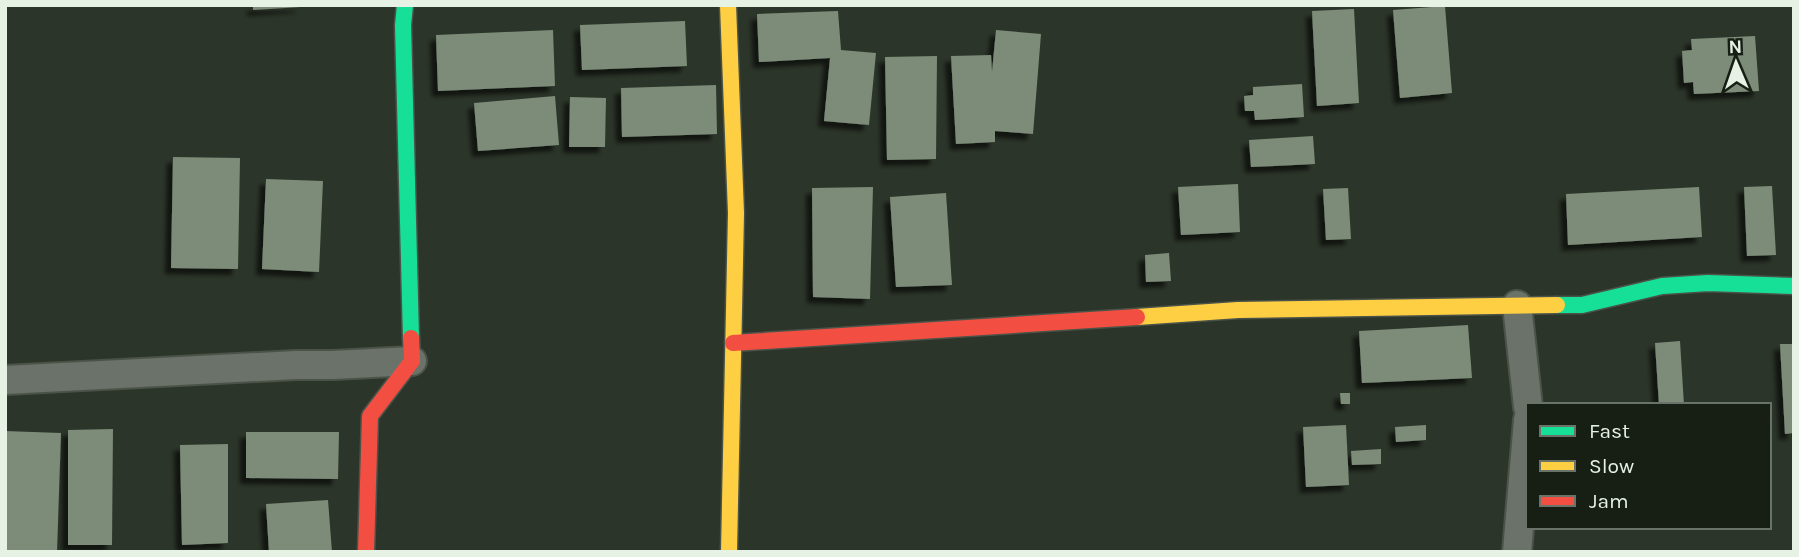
<svg xmlns="http://www.w3.org/2000/svg" width="1799" height="557" font-family="Karla,sans-serif">
<defs>
<filter id="shadow"><feDropShadow dx="-6" dy="6" stdDeviation="2" flood-color="#0009"/></filter>
</defs>
<rect width="100%" height="100%" fill="#2c3529"/>
<g fill="#7c8c78" filter="url(#shadow)">
<polygon points="253,5 301,5 301,7 253,10"/>
<polygon points="1445,6 1452,93 1400,98 1393,10"/>
<polygon points="1354,9 1359,103 1317,106 1312,11"/>
<polygon points="838,11 841,50 876,53 869,125 824,121 830,58 759,62 757,14"/>
<polygon points="685,21 687,66 582,70 580,25"/>
<polygon points="553,30 555,86 438,91 436,35"/>
<polygon points="996,30 1041,34 1033,134 995,131 995,142 956,144 951,56 991,55 992,72"/>
<polygon points="1755,36 1759,91 1694,94 1693,82 1684,83 1682,51 1692,50 1691,39"/>
<polygon points="937,56 936,159 887,160 885,57"/>
<polygon points="1302,84 1304,117 1255,120 1254,111 1245,111 1244,96 1253,95 1253,87"/>
<polygon points="716,85 717,134 622,137 621,88"/>
<polygon points="555,96 559,145 478,151 474,103"/>
<polygon points="570,97 606,98 605,147 569,147"/>
<polygon points="1313,136 1315,164 1251,167 1249,140"/>
<polygon points="173,157 240,158 238,269 171,268"/>
<polygon points="266,179 323,181 319,272 262,269"/>
<polygon points="1238,184 1240,232 1181,235 1178,187"/>
<polygon points="1772,186 1776,255 1747,256 1744,187"/>
<polygon points="873,187 870,299 813,297 812,188"/>
<polygon points="1699,187 1702,237 1568,245 1566,194"/>
<polygon points="1348,188 1351,239 1326,240 1323,189"/>
<polygon points="946,193 952,285 896,287 890,197"/>
<polygon points="1169,253 1171,281 1146,282 1145,255"/>
<polygon points="1468,325 1472,378 1362,383 1359,331"/>
<polygon points="1680,341 1684,405 1659,405 1655,343"/>
<polygon points="1780,344 1794,344 1794,433 1785,434"/>
<polygon points="1340,393 1350,393 1350,404 1341,404"/>
<polygon points="1346,425 1349,485 1306,487 1303,427"/>
<polygon points="1426,425 1426,440 1396,442 1395,427"/>
<polygon points="113,429 112,545 68,545 68,430"/>
<polygon points="5,431 61,433 57,552 5,552 7,547 5,546"/>
<polygon points="246,432 339,432 338,479 246,478"/>
<polygon points="228,444 228,543 182,545 180,445"/>
<polygon points="1381,449 1381,464 1352,465 1351,451"/>
<polygon points="328,500 332,552 269,552 266,504"/>
</g>
<g fill="none" stroke-linecap="round" stroke-linejoin="round">
<g stroke="#4b5349" stroke-width="32">
<g id="street">
<polyline points="1517,305 1528,407"/>
<polyline points="5,380 296,365 333,365 412,361"/>
<polyline points="1517,552 1528,420"/>
</g>
</g>
<g stroke="#4b5349" stroke-width="19">
<g id="fast">
<polyline points="405,5 403,25 411,338"/>
<polyline points="1557,305 1582,305 1662,286 1708,283 1794,286"/>
</g>
</g>
<g stroke="#4b5349" stroke-width="19">
<g id="slow">
<polyline points="728,5 736,213 729,552"/>
<polyline points="1137,317 1238,310 1557,305"/>
</g>
</g>
<g stroke="#4b5349" stroke-width="19">
<g id="jam">
<polyline points="733,343 1137,317"/>
<polyline points="366,552 370,416 412,361 411,338"/>
</g>
</g>
<use href="#street" stroke="#6b726a" stroke-width="28"/>
<use href="#fast" stroke="#16e098" stroke-width="16"/>
<use href="#slow" stroke="#ffcf43" stroke-width="16"/>
<use href="#jam" stroke="#f24e42" stroke-width="16"/>
</g>
<rect width="1799" height="557" fill="none" stroke="#e6f2e4" stroke-width="14"/>
<rect x="1526" y="403" width="245" height="126" fill="#171f15" stroke="#6a7368" stroke-width="2"/>
<rect x="1540" y="426" width="35" height="10" fill="#16e098" stroke="#6a7368" stroke-width="2"/>
<text x="1589" y="438" font-size="21" fill="#e6f2e4">Fast</text>
<rect x="1540" y="461" width="35" height="10" fill="#ffcf43" stroke="#6a7368" stroke-width="2"/>
<text x="1589" y="473" font-size="21" fill="#e6f2e4">Slow</text>
<rect x="1540" y="496" width="35" height="10" fill="#f24e42" stroke="#6a7368" stroke-width="2"/>
<text x="1589" y="508" font-size="21" fill="#e6f2e4">Jam</text>
<g transform="translate(1736 63) rotate(358)" stroke="#171f15" stroke-width="5" paint-order="stroke">
<path d="M0-5L12 26L0 18L-12 26Z" fill="#e6f2e4"/>
<text y="-10" font-size="19" font-weight="bold" text-anchor="middle" fill="#e6f2e4">N</text>
</g>
</svg>
